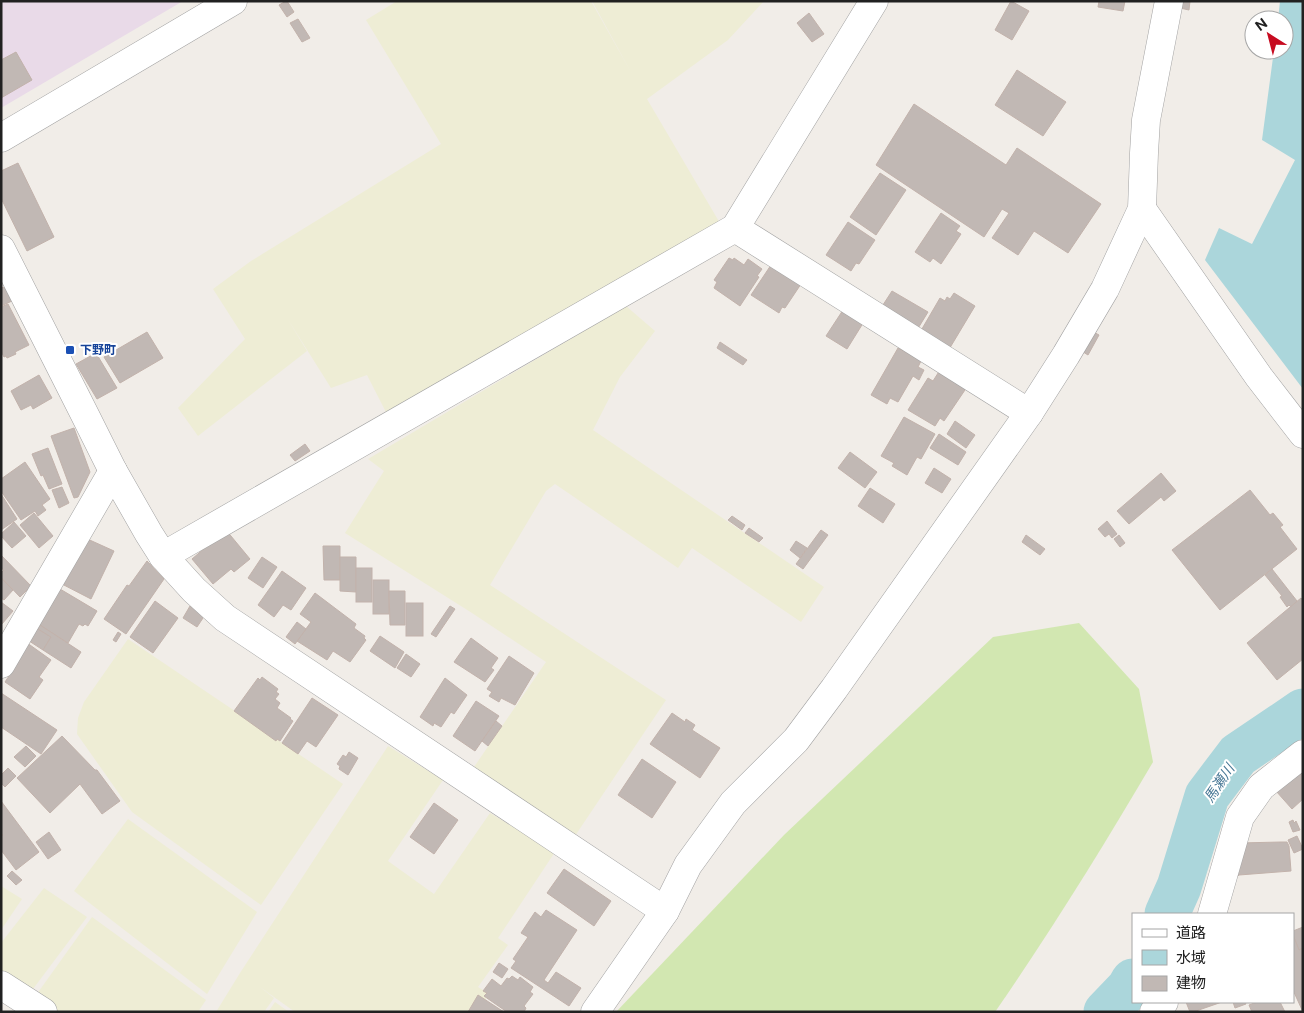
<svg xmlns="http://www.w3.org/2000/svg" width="1304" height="1013" font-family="'Public Sans','Noto Sans JP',sans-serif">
<rect width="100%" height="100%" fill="#f1ede8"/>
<polygon fill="#e9dae8" points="1,1 183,1 1,108"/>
<g fill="#eeedd5">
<polygon points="397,1 591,1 632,74 592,1 764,1 728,40 647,99 724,230 389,418 367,375 331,388 287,318 307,351 198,436 178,408 245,339 213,289 251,261 441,144 366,20"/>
<polygon points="626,306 655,331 620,377 593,430 824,587 801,622 692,548 678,568 555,484 546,491 490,585 666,700 575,836 474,767 546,662 472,613 345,533 384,471 368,459"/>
<polygon points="128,639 343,784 261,905 132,812 77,734 78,718 84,702"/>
<polygon points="388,746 443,780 388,861 434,894 490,813 555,852 498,938 508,945 478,987 489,994 476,1012 295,1012 260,987 274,998 264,1012 216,1012 240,973"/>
<polygon points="128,819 257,912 207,994 74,891"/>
<polygon points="1,886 22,899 1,930"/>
<polygon points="44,888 87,917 27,997 1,980 1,943"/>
<polygon points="92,917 206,1000 198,1012 55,1012 34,998"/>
<polygon points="275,1002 289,1012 268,1012"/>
</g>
<path fill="#d2e7b1" d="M1079,623L1139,689L1153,762C1103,847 1051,931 995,1012H616L784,835L993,637Z"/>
<polygon fill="#abd6db" points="1280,1 1303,1 1303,389 1205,260 1219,228 1252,244 1295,160 1262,140 1274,50 1284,50 1284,20 1278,20"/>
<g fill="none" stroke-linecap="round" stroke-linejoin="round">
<g stroke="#abd6db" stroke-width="45">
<polyline points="1167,914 1179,887 1207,796 1238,755 1303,711"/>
<polyline points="1106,1012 1129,988 1133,981"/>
</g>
</g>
<g fill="#c1b8b4" stroke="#c2b2ab">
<polygon points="286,1 287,1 294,12 287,17 279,5"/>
<polygon points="1011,1 1029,11 1012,40 995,30"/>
<polygon points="1099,1 1125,1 1123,11 1098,7"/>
<polygon points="1182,1 1190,1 1189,10 1180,8"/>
<polygon points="809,13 824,34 812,42 797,23"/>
<polygon points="298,19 310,38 302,42 290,23"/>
<polygon points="16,52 32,80 1,98 1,60"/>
<polygon points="1017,70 1066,102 1043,136 995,105"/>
<polygon points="914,104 1006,165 1017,148 1101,204 1068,253 1034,231 1018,255 992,238 1009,213 1002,209 984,237 876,165"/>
<polygon points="18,163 54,237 27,251 1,198 1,171"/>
<polygon points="880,173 906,190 876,235 850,217"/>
<polygon points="941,213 960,226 956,231 961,234 941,264 933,258 930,262 915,252"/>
<polygon points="848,222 875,240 859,264 856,263 851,271 826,255"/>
<polygon points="729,258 733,260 734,258 744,265 748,259 762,269 757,276 759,277 740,306 714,288 717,282 714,280"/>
<polygon points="771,265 801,284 785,308 782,307 779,313 751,295"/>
<polygon points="5,287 12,301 1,306 1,288"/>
<polygon points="892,291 928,312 917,330 881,308"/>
<polygon points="954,293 975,306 948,351 919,334 940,298 945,301 947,297 950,299"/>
<polygon points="8,304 29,345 15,352 16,354 7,358 6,356 4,357 1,351 1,307"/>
<polygon points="845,307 865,320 847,349 826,336"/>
<polygon points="1090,330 1099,335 1088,355 1080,350"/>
<polygon points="147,332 163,358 120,383 104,357"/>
<polygon points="720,342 747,360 743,365 717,348"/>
<polygon points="898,348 921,361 918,367 924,370 919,380 913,376 898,402 890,398 887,404 871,395"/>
<polygon points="96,353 117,388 97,399 76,364"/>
<polygon points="940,370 967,387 944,421 940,418 935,426 908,410 928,378 933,381"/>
<polygon points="39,375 52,398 33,409 31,405 21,410 11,391"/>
<polygon points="904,417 935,434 921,459 917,457 907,475 892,466 894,463 881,456"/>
<polygon points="955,421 975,435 966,448 947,434"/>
<polygon points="74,428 90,472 78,497 74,498 51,436"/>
<polygon points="939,434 966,452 958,465 930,448"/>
<polygon points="305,444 310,451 295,461 290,455"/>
<polygon points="48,448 62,484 49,489 43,475 41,476 32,454"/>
<polygon points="850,452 877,472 865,488 838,468"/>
<polygon points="25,462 50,499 42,505 46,510 38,516 35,511 21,520 1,491 1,479"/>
<polygon points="934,468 951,479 942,493 925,483"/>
<polygon points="1161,473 1176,491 1164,501 1161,497 1129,524 1117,511"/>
<polygon points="62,487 69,503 59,508 52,490"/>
<polygon points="870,488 895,504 883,523 858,506"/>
<polygon points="1250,490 1270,515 1273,513 1283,525 1280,527 1297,549 1220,610 1172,550"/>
<polygon points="1,494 17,519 1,530"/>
<polygon points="34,513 53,536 39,548 20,525"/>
<polygon points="732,516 745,525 742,530 728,520"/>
<polygon points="1107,521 1117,534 1112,538 1109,534 1105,537 1098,529"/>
<polygon points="14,522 26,536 12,548 1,536 1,534"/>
<polygon points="749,528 763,538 759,542 745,533"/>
<polygon points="226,530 250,559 234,572 231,569 213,584 192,559"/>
<polygon points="821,530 828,535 803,569 796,564"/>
<polygon points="1026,535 1045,549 1040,555 1022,542"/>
<polygon points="1119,535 1125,543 1120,547 1114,539"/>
<polygon points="83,537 114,551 91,599 60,583"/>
<polygon points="796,541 807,548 800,558 790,550"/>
<polygon points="323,546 340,546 340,580 324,580"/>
<polygon points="1,555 31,586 20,597 1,577 1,573 4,570 1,568"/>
<polygon points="262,557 277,567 263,588 248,578"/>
<polygon points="340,557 356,557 356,592 340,591"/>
<polygon points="147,561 164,579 126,634 104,619 127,585 129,586"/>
<rect x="356" y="568" width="16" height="34"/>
<polygon points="1272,569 1297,601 1291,607 1289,605 1287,607 1280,597 1282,596 1265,575"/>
<polygon points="282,571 306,588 291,610 283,605 274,617 258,605"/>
<polygon points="1,578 13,590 4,600 1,598"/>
<rect x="373" y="580" width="16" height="34"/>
<polygon points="60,589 97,611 88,626 85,624 83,626 79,624 68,643 38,624"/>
<polygon points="389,591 405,591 405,625 390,625"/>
<polygon points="315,593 356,624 354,628 365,636 364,638 366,640 350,662 333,651 327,660 297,641 311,622 300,614"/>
<polygon points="1301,598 1303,600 1303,659 1277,680 1247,643"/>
<polygon points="155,601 178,618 153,653 130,637"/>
<polygon points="1,602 13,611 2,624 1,623"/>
<rect x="406" y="603" width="17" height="33"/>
<polygon points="190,606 205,615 197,627 183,618"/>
<polygon points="450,606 455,609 436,637 431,634"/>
<polygon points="297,622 306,629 295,644 286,637"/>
<polygon points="32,625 51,637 43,650 23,637"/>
<polygon points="40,625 81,652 71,668 43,650 51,637 38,629"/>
<polygon points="118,632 121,634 116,642 113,640"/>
<polygon points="380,636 404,652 395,668 370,651"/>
<polygon points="471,638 498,658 491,668 494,670 485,682 454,662"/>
<polygon points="23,640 51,660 39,677 43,680 30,699 5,682 17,664"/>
<polygon points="406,654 420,664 411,677 397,668"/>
<polygon points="509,656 534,673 515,705 501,698 499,702 489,696 492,692 487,689"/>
<polygon points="262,677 278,689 276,692 279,694 275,699 280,703 277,708 291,718 290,719 293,721 280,741 277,739 276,741 234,711 258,678 260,680"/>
<polygon points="445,678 467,695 454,714 451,712 441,727 434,723 433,726 420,717"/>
<polygon points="1,693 57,730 41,754 1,727"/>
<polygon points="312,698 338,715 316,747 307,741 298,754 282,743"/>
<polygon points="476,701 499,716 475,751 453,736"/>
<polygon points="672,713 685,722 686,719 695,725 692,730 720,748 700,778 650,744"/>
<polygon points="496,721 502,726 488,746 482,741"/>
<polygon points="62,736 95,770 97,770 120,801 102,814 80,784 50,813 17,778"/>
<polygon points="26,746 36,756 25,767 14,757"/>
<polygon points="349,752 358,758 348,775 339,769 340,766 337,764 343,755 346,757"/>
<polygon points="642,759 676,782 652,818 618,795"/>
<polygon points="8,768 16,776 5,787 1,783 1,775"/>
<polygon points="1303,771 1303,799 1292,809 1276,791"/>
<polygon points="1,801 39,852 16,870 1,850 1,837 3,835 1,833"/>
<polygon points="434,803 458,820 434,854 410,837"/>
<polygon points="1293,820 1294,823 1296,821 1300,830 1293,832 1289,822"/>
<polygon points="49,832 61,850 48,859 36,842"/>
<polygon points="1297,836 1303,849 1294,853 1288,840"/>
<polygon points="1281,842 1287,842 1289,846 1291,871 1239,875 1236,878 1239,843"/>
<polygon points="564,869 611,901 594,926 547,893"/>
<polygon points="12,871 22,880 16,885 7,876"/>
<polygon points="546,910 577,930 544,980 548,983 556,972 581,988 569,1006 511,968 516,961 513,959 528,937 521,933 535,912 541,917"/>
<polygon points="1303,927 1303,948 1299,950 1293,935 1293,931"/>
<polygon points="1293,935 1299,950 1303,948 1303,1012 1293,990"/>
<polygon points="499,963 508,969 502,978 493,972"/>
<polygon points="512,976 518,980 520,977 533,987 530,992 533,994 524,1006 526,1008 524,1012 507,1012 484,996 487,993 483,991 492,979 501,986 507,978 509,979"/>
<polygon points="478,995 504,1012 468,1012"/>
<polygon points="1186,1002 1222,1002 1193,1012 1190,1012"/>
<polygon points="1233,1002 1245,1002 1246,1004 1235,1008"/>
<polygon points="1257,1002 1280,1002 1285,1012 1252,1012 1249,1005"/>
</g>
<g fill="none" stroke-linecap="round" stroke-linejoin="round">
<g stroke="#a2a2a2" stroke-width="29">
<g id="minor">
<polyline points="1,138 233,1"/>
<polyline points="1142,209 1259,377 1303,434"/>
<polyline points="735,228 1029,413"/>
<polyline points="1,249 87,419 113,471 149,534 163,556 194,590 225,618 665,911"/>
<polyline points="163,556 735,228 874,1"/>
<polyline points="1,664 113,471"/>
<polyline points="1212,914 1240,817 1261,787 1303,754"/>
<polyline points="1,985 43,1012"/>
<polyline points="595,1012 665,911 688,865 733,803 796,740 834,689 1029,413 1066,355 1105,289 1142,209 1144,153 1146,120 1169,1"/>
<polyline points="1154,1012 1164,1002"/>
</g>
</g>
<use href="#minor" stroke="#fff" stroke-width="28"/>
</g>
<rect fill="#1a4fb4" stroke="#fff" stroke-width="2" x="65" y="345" width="10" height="10" rx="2.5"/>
<g text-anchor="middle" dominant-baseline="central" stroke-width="4" stroke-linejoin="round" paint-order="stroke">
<g font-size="12" font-weight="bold" fill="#164399" stroke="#fff" text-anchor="start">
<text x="80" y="350">下野町</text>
</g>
<g font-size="14" font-style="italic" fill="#477795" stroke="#fff">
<text transform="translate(1219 783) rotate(-56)">馬瀬川</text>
</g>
</g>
<rect width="1304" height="1013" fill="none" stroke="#212121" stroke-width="5"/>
<rect x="1132" y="913" width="162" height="90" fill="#ffffff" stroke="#a6a6a6"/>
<rect x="1142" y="929" width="25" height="8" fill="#ffffff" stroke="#a6a6a6"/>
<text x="1176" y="938" font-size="15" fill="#212121">道路</text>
<rect x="1142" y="950" width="25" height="15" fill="#abd6db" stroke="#a6a6a6"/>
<text x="1176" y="963" font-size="15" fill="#212121">水域</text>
<rect x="1142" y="976" width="25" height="15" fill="#c1b8b4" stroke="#a6a6a6"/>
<text x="1176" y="988" font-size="15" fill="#212121">建物</text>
<g transform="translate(1269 35) rotate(324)"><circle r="24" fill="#ffffff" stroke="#a6a6a6"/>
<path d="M0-4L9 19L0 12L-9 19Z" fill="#c70b20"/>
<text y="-8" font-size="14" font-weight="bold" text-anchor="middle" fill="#212121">N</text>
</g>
</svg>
